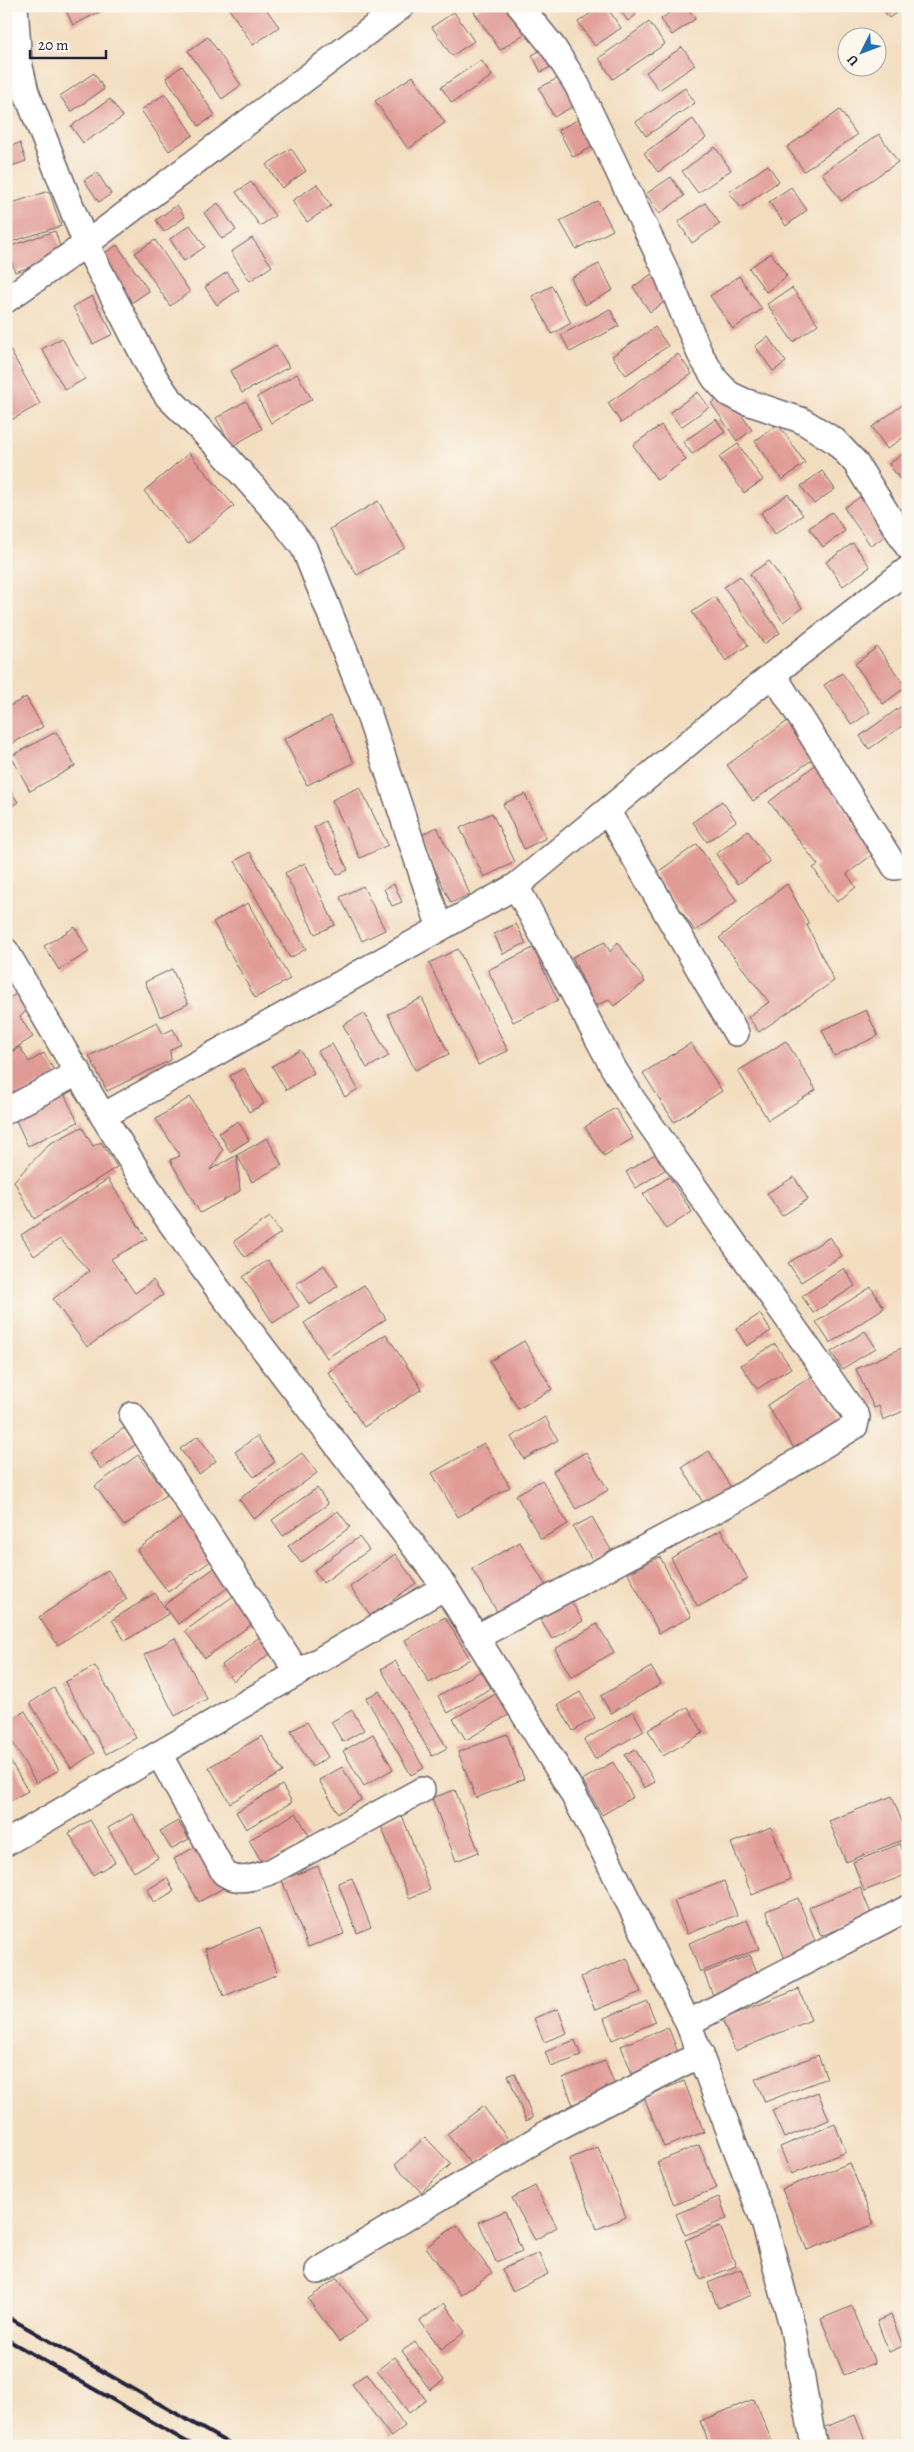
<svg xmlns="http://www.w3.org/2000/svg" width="914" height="2452" font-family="Alegreya,serif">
<rect width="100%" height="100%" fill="#fbf7ec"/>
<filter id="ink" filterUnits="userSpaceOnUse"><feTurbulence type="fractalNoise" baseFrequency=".02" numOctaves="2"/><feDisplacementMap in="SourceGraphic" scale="10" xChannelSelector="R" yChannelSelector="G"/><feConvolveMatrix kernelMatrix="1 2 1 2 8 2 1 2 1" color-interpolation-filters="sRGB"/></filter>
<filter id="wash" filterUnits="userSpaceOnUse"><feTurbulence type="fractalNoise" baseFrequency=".0096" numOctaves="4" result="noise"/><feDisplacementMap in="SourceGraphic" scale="20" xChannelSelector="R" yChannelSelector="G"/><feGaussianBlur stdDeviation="1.12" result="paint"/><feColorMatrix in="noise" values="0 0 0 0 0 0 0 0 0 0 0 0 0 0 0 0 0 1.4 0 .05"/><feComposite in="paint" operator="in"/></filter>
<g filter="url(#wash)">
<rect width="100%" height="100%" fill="#f3ddbf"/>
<g id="blocks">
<g fill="#e19b96">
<polygon points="64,6 112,6 73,25"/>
<polygon points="227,6 264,6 279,27 253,45"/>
<polygon points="482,6 514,6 530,30 500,50 474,12"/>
<polygon points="601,6 606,6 621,28 595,46 578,22"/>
<polygon points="617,6 630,6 636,15 628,21"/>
<polygon points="679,6 686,6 695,19 672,35 661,19"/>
<polygon points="881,6 906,6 889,18"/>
<polygon points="454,12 474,41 452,56 432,27"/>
<polygon points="649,22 665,44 613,79 599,58"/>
<polygon points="208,37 241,85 222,99 188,51"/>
<polygon points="549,46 558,63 541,72 532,55"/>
<polygon points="682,47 695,65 659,90 646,72"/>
<polygon points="481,60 492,76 452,103 441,87"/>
<polygon points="182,66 215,115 199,126 166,78"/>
<polygon points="94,73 104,89 71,112 60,96"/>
<polygon points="564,75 579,103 554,117 539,88"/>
<polygon points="413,76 445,123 408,149 375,101"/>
<polygon points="685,88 695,103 646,136 636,122"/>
<polygon points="165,94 193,135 169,151 141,110"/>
<polygon points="110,99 123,117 83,143 71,126"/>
<polygon points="840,110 857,135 804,171 787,147"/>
<polygon points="583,117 598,144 573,157 558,130"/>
<polygon points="693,119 706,138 658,172 644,153"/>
<polygon points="879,134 898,162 841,201 822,173"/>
<polygon points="20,143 26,161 6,168 6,147"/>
<polygon points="715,147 731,170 698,193 682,171"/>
<polygon points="291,148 306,171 282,188 266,165"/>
<polygon points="768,165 779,181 741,208 729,192"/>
<polygon points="97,172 111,194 99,202 84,180"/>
<polygon points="671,177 684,196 659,214 646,194"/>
<polygon points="251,182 275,216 260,226 236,192"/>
<polygon points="317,184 331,206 307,222 292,201"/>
<polygon points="791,187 807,210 786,226 769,202"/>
<polygon points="49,191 61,226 11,242 6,227 6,205"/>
<polygon points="598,201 613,230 576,249 560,221"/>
<polygon points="218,203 236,230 222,239 204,213"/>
<polygon points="705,203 720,224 692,243 678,222"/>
<polygon points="177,205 185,217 164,232 156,220"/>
<polygon points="190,225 205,247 184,261 170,239"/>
<polygon points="55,231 63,256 15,272 7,247"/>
<polygon points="252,238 272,266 250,281 231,252"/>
<polygon points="155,240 190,292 170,306 135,253"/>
<polygon points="117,245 149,291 127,306 95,260"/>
<polygon points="771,253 787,276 766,292 749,268"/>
<polygon points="599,264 613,290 585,305 571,278"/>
<polygon points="656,271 673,296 650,312 633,287"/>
<polygon points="227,272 239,290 217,305 205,287"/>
<polygon points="739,276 762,309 733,329 710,296"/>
<polygon points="552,286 571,323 552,334 532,296"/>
<polygon points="792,288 818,324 793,342 767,304"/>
<polygon points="92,296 113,334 93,344 73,307"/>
<polygon points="610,309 619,326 570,352 561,335"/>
<polygon points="655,327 668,346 626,375 612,356"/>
<polygon points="768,337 786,362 773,371 755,346"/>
<polygon points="62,338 85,379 65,390 42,349"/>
<polygon points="276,345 289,367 242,393 230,371"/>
<polygon points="9,348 40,404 6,423 6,350"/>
<polygon points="678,354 692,374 621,423 608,403"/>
<polygon points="297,374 312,399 271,423 257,397"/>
<polygon points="698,392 709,407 681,427 670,412"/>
<polygon points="726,393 752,430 737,441 711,403"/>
<polygon points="246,401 262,429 232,446 216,418"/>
<polygon points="908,401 908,434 887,449 872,427"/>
<polygon points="716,419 725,432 692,454 683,442"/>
<polygon points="778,424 805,463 782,480 755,441"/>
<polygon points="661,425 686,460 657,480 633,445"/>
<polygon points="738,444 763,480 744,493 719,457"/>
<polygon points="907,451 908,477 901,481 889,464"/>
<polygon points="189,453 234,506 188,544 144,491"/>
<polygon points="822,471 835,489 814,504 801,486"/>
<polygon points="788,494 803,515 775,534 761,513"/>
<polygon points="860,497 887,535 871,546 844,508"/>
<polygon points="378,501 405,548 357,575 330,529"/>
<polygon points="832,512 845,531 823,547 809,528"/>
<polygon points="853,543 870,567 843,586 826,562"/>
<polygon points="769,561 802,608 783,622 750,574"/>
<polygon points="740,576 780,633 764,644 724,587"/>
<polygon points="715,597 748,645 726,661 692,612"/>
<polygon points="877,647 906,687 883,704 855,664"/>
<polygon points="842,673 870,712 852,725 824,685"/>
<polygon points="26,697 43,727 11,744 6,734 6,708"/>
<polygon points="906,703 908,706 908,722 869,749 860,736"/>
<polygon points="331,716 354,763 307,785 284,739"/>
<polygon points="789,720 816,757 753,801 727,765"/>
<polygon points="56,732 75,766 30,791 11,756"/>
<polygon points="816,764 873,854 847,874 856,887 837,902 813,868 818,865 769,802"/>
<polygon points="6,784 18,802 6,810"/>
<polygon points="360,787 388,845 360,858 332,800"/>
<polygon points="525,794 546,838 524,849 503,804"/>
<polygon points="722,801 736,821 707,842 693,822"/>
<polygon points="492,813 515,862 484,877 460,828"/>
<polygon points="325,821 348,870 337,875 314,827"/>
<polygon points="437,827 470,894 451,903 419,836"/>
<polygon points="748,831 770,862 738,884 716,854"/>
<polygon points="697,844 737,901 695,931 655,874"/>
<polygon points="250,852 306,949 290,958 235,861"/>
<polygon points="305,863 335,925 315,934 285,873"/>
<polygon points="394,884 402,902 392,906 384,889"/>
<polygon points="787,884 809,924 807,925 834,981 759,1032 748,1017 769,1002 719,938"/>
<polygon points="363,886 385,930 362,941 340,897"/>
<polygon points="248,903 290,979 255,998 213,922"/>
<polygon points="516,924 526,943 503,954 494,934"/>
<polygon points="75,927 89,952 59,970 44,946"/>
<polygon points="605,942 610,952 618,942 645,982 614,1006 609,1000 595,1006 572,957"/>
<polygon points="533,948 558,1000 513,1022 488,970"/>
<polygon points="458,949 508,1051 478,1065 429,963"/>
<polygon points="172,969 188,1004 160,1017 145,982"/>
<polygon points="19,992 29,1008 20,1017 33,1037 6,1054 6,1000"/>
<polygon points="422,998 449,1054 415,1070 388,1014"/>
<polygon points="866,1010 878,1036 834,1056 822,1030"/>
<polygon points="364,1013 389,1056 367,1068 343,1025"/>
<polygon points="157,1022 163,1034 173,1029 181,1044 170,1050 171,1060 107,1091 89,1056"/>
<polygon points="786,1041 816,1090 768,1120 738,1071"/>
<polygon points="691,1043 722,1091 674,1122 643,1073"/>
<polygon points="332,1044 358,1089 345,1097 318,1051"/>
<polygon points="20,1047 29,1062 44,1053 57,1075 6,1104 6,1055"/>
<polygon points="300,1050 314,1073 286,1090 272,1066"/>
<polygon points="244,1068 264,1104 249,1112 230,1076"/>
<polygon points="62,1090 78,1122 28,1146 13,1114"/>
<polygon points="190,1097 223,1150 210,1170 237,1155 240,1191 200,1213 170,1160 180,1156 156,1119"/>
<polygon points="615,1108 633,1138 604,1156 585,1127"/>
<polygon points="238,1121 249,1140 230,1152 219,1133"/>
<polygon points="82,1127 93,1146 101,1142 117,1167 34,1219 14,1181 49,1144"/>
<polygon points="267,1138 282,1165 252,1182 237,1155"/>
<polygon points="658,1152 668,1168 636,1188 626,1172"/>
<polygon points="669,1177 692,1212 666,1229 643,1194"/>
<polygon points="794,1177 808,1199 782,1216 767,1193"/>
<polygon points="108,1179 147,1239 111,1259 135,1293 153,1280 163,1295 87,1347 53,1299 89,1271 60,1239 34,1256 21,1235"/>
<polygon points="270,1217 281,1233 245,1257 234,1241"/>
<polygon points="830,1237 842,1256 801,1282 788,1263"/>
<polygon points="268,1260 299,1306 273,1323 243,1277"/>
<polygon points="324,1265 338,1286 310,1305 296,1284"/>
<polygon points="844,1268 855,1286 813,1313 802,1296"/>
<polygon points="364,1285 386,1319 327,1358 304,1323"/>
<polygon points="871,1287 884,1308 830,1343 816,1322"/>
<polygon points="760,1314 771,1331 747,1346 736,1329"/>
<polygon points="865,1331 876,1348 842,1369 831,1352"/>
<polygon points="386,1334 422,1389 364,1427 328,1372"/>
<polygon points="908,1340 908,1409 883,1420 879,1406 874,1408 856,1369 904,1347 903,1344"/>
<polygon points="524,1341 552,1389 518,1409 490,1361"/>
<polygon points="775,1344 791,1368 757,1389 741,1365"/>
<polygon points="814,1375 849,1431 802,1461 767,1405"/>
<polygon points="545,1417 558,1440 524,1459 511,1437"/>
<polygon points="124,1428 136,1444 101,1469 89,1453"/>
<polygon points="198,1436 216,1461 199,1474 180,1449"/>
<polygon points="257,1436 275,1462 254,1477 235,1452"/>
<polygon points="484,1443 510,1487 458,1517 432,1473"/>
<polygon points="709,1451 735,1495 708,1511 682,1467"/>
<polygon points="586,1452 608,1490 576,1509 553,1471"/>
<polygon points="302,1453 317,1473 254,1519 239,1499"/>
<polygon points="138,1455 167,1494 124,1526 95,1486"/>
<polygon points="542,1480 568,1524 541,1539 516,1495"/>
<polygon points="317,1488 328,1504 283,1536 272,1520"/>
<polygon points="338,1511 350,1527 301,1563 288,1546"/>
<polygon points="188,1513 219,1555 168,1592 137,1550"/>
<polygon points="592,1517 611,1550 593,1561 573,1527"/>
<polygon points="721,1530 748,1579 698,1607 671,1558"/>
<polygon points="359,1537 369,1550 323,1583 314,1570"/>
<polygon points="520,1542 551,1595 503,1622 472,1569"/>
<polygon points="395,1554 416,1583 371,1616 350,1587"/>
<polygon points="660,1557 691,1617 659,1633 628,1573"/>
<polygon points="224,1561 238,1580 178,1624 164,1605"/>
<polygon points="108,1570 127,1599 58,1645 39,1617"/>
<polygon points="239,1592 259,1619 205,1658 185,1631"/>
<polygon points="155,1593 168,1614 125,1641 112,1620"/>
<polygon points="569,1598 583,1621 552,1639 538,1616"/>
<polygon points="445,1617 470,1659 429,1683 405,1640"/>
<polygon points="597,1624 614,1652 571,1677 555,1649"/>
<polygon points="265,1633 276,1649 233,1681 222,1665"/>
<polygon points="175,1638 207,1699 175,1716 144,1655"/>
<polygon points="395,1661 447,1748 432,1756 381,1669"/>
<polygon points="95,1666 136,1738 106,1754 65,1682"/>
<polygon points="651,1667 661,1684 611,1713 601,1696"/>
<polygon points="481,1671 491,1688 448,1713 438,1696"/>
<polygon points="54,1688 95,1753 71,1768 30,1703"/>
<polygon points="379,1691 424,1768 411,1775 366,1698"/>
<polygon points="499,1692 512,1713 466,1740 453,1719"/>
<polygon points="580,1692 595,1718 573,1731 558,1705"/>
<polygon points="688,1707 703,1733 663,1756 648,1730"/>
<polygon points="352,1710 364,1730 343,1742 331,1722"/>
<polygon points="25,1711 59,1770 36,1783 6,1731 6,1722"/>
<polygon points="633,1711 644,1731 595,1759 584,1740"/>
<polygon points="307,1722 328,1757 312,1767 291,1731"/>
<polygon points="373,1734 393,1769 364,1786 343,1751"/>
<polygon points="507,1734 524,1779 476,1798 458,1752"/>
<polygon points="262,1736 283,1772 230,1803 209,1767"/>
<polygon points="635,1749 655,1782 644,1788 625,1755"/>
<polygon points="6,1754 28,1791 6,1803"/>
<polygon points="613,1762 633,1797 602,1815 582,1780"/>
<polygon points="342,1767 361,1800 338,1813 319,1780"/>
<polygon points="282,1785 292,1802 246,1829 236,1812"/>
<polygon points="455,1790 479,1852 456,1861 432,1798"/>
<polygon points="892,1796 908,1838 846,1862 829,1821"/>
<polygon points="296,1813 310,1837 263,1864 249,1840"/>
<polygon points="132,1814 158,1858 134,1872 108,1828"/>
<polygon points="402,1815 430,1890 409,1898 380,1823"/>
<polygon points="90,1820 115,1862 93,1875 69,1833"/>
<polygon points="178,1821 189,1839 171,1849 160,1831"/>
<polygon points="771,1827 791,1879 752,1895 731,1843"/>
<polygon points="205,1841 230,1884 199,1902 174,1859"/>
<polygon points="900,1844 908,1864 908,1874 864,1891 853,1862"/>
<polygon points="318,1866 344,1934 308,1947 282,1880"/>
<polygon points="167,1878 174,1891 154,1903 147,1890"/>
<polygon points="352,1878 371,1927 357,1933 338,1883"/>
<polygon points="724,1881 737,1915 687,1934 674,1901"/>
<polygon points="860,1887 872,1916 821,1936 809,1907"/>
<polygon points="798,1898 817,1946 785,1959 766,1911"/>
<polygon points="747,1920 759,1949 700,1972 689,1943"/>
<polygon points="260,1927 278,1974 224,1996 205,1949"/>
<polygon points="750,1955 761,1982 715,2000 704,1973"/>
<polygon points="627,1958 641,1992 595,2010 581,1977"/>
<polygon points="799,1989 811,2020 735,2051 722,2019"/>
<polygon points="647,2001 656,2022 612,2040 604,2018"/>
<polygon points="558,2009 567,2033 544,2042 534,2018"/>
<polygon points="668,2027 682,2062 635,2081 621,2046"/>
<polygon points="575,2040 581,2056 551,2067 545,2052"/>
<polygon points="818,2055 827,2078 765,2102 755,2079"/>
<polygon points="605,2061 616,2088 573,2105 563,2078"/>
<polygon points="515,2073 533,2118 526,2121 508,2075"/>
<polygon points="684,2081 704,2132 664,2147 644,2097"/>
<polygon points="818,2092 829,2120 784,2138 772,2110"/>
<polygon points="483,2106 508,2139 472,2166 447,2134"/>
<polygon points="835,2124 846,2152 791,2174 780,2147"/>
<polygon points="425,2137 451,2164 421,2192 395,2165"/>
<polygon points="699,2145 717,2188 674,2205 657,2162"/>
<polygon points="598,2147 626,2217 597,2229 569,2159"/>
<polygon points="850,2163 874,2224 807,2250 782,2189"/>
<polygon points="535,2186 557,2227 535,2240 512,2198"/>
<polygon points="719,2197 727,2219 685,2235 676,2214"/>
<polygon points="505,2211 522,2251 496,2262 479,2222"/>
<polygon points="457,2225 492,2273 461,2295 426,2247"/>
<polygon points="720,2226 736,2266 701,2280 685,2240"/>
<polygon points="539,2253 548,2274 512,2291 502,2269"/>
<polygon points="741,2269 752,2295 718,2308 708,2283"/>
<polygon points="337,2278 368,2320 339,2342 308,2299"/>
<polygon points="444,2303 465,2332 441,2349 420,2321"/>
<polygon points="852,2306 875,2363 844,2375 821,2319"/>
<polygon points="891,2315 903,2346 889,2352 877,2321"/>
<polygon points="415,2342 444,2380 430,2390 402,2351"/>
<polygon points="395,2357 426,2400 409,2413 377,2370"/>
<polygon points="367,2373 405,2426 391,2437 352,2384"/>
<polygon points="754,2399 773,2444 710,2446 700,2421"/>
<polygon points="855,2415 867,2446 830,2446 823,2428"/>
</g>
</g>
</g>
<g filter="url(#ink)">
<use href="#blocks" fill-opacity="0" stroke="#6b6369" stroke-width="1"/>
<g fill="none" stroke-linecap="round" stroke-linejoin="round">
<g stroke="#6b6369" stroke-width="28">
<g id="minor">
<polyline points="15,6 19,62 26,92 86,244 155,378 168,397 217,446 280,517 304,548 362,694 440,928"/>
<polyline points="520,6 553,47 577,85 664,267 700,354 715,379 729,394 744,401 801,420 835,441 855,462 908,547"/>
<polyline points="6,300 86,244 402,6"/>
<polyline points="773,674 895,867"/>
<polyline points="608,812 736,1033"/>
<polyline points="6,951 103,1116 163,1212 218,1289 445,1587 6,1843"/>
<polyline points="6,1111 79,1072"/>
<polyline points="103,1116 516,886 749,693 908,569"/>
<polyline points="132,1415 298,1673"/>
<polyline points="445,1587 568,1785 601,1846 688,2023 764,2222 793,2329 814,2446"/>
<polyline points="477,1637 733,1501 855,1426 857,1417 633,1100 614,1069 516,886"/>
<path d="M159,1754L224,1873C240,1884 253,1877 270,1872L422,1790"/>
<polyline points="688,2023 908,1908"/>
<polyline points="318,2271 551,2131 701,2054"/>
</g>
</g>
<use href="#minor" stroke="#fff" stroke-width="25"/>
<g stroke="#22223b" stroke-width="4">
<polyline points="6,2316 233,2446"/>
<polyline points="6,2339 194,2446"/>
</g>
</g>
</g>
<rect width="914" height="2452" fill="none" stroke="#fbf7ec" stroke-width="25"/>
<g transform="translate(862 52) rotate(228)"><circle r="24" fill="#fbf7ec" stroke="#a4a2a5"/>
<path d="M0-4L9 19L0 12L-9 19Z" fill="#1f6fb2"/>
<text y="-8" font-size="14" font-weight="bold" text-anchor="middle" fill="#22223b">U</text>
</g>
<path d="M30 50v8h76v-8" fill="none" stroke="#22223b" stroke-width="2.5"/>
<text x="38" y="50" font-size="15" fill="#22223b" stroke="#fbf7ec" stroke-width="4" paint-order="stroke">20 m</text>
</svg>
